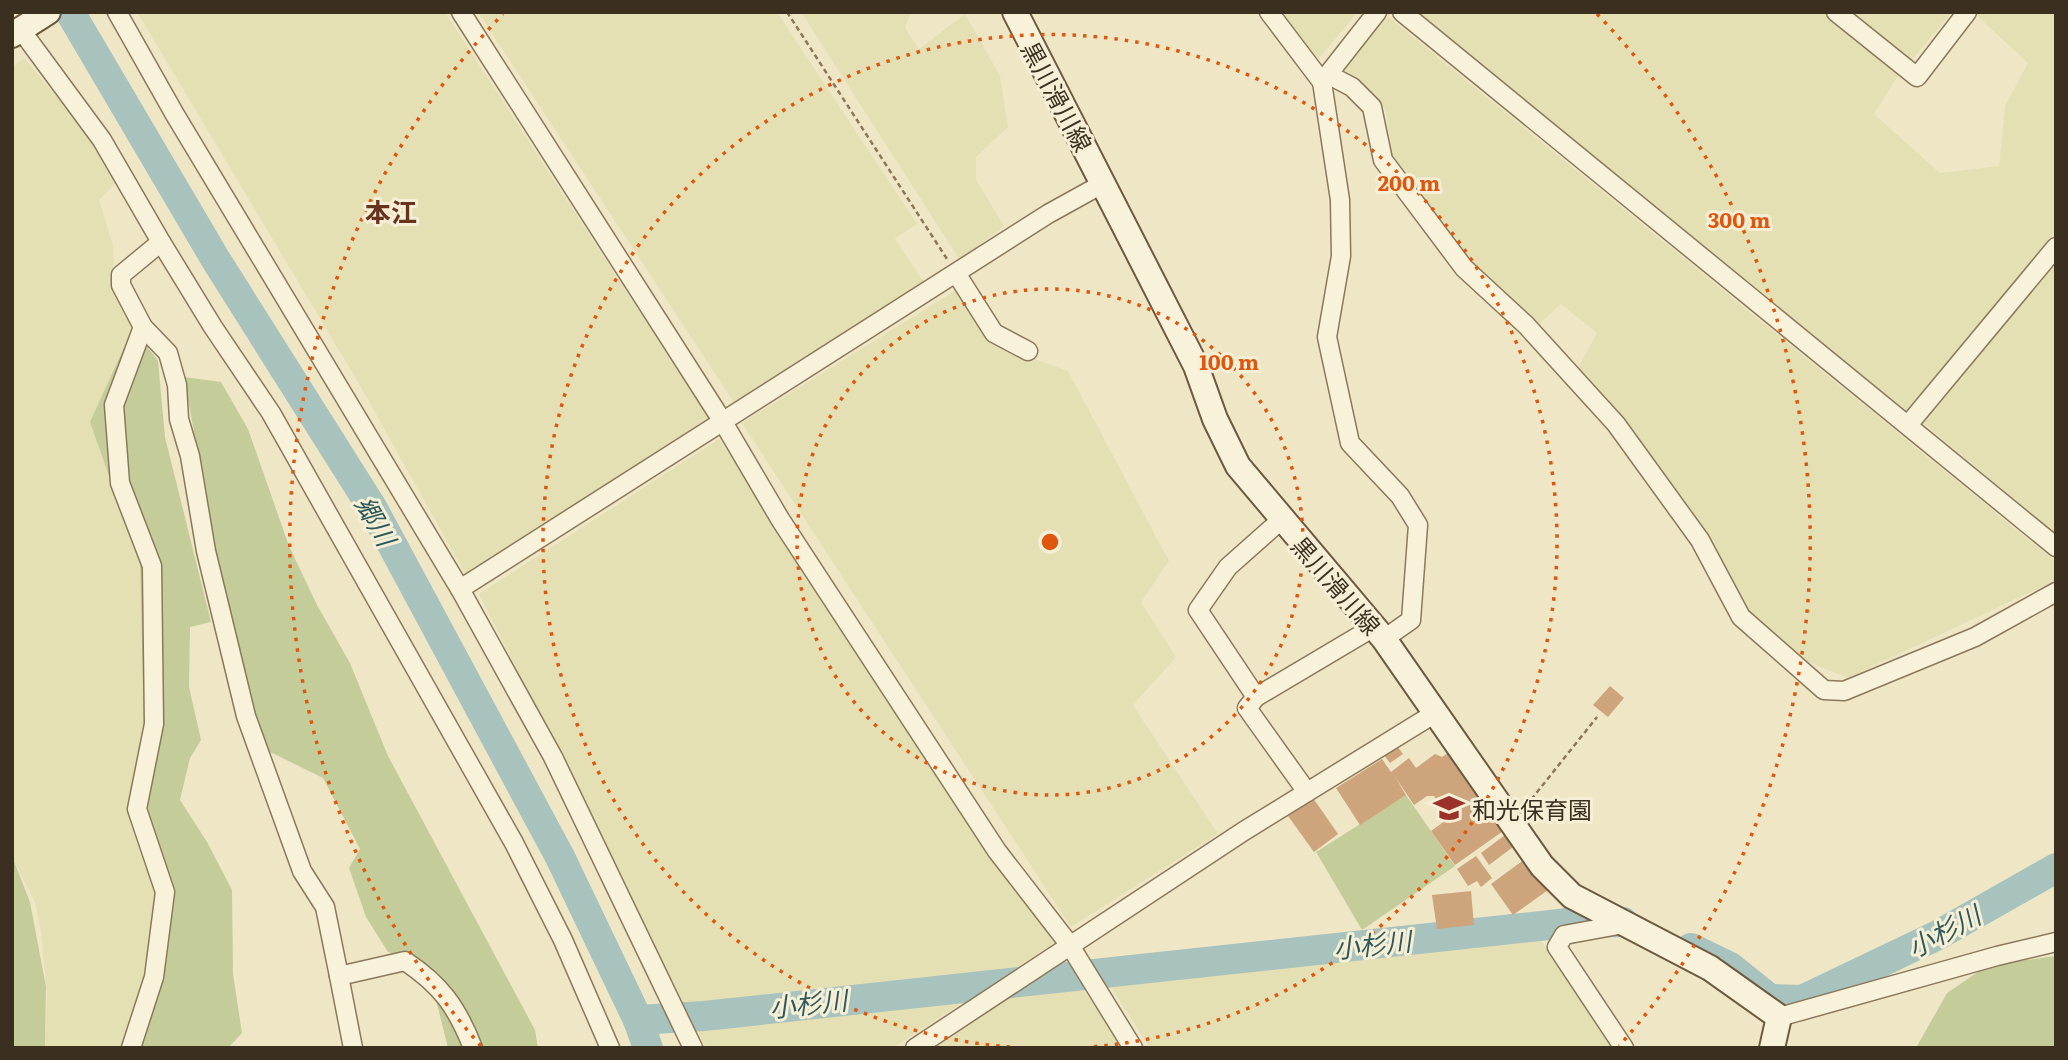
<svg xmlns="http://www.w3.org/2000/svg" width="2068" height="1060" font-family="Literata,'Noto Sans JP',serif">
<rect width="100%" height="100%" fill="#efe6c6"/>
<g fill="#e5e0b4">
<polygon points="137,12 445,12 708,418 467,577 358,382"/>
<polygon points="478,12 777,12 917,224 895,239 925,284 735,404"/>
<polygon points="801,12 911,12 905,28 919,49 965,14 1000,76 1008,127 976,157 976,180 1004,226 960,260"/>
<polygon points="1281,12 1358,12 1318,59"/>
<polygon points="1418,12 1952,12 1896,79 1874,114 1940,173 1999,166 2005,106 2028,63 1977,16 1980,12 2056,12 2056,231 1908,414"/>
<polygon points="1386,15 2056,562 2056,580 1848,678 1801,659 1752,619 1732,581 1633,429 1578,368 1597,333 1561,304 1537,326 1470,262 1393,158 1386,111 1376,95 1341,69"/>
<polygon points="24,58 89,136 116,182 99,200 113,245 114,276 133,328 93,423 115,498 139,554 144,588 146,718 135,785 158,893 148,970 128,1048 45,1048 47,995 41,932 35,902 12,857 12,67"/>
<polygon points="2056,262 2056,534 1922,422"/>
<polygon points="956,290 989,343 1068,371 1169,561 1141,602 1176,657 1133,705 1218,834 1071,927 742,423"/>
<polygon points="719,439 1054,943 893,1048 706,1048 479,594"/>
<polygon points="1536,932 1612,1048 1150,1048 1103,975"/>
<polygon points="1063,959 1122,1048 934,1048"/>
</g>
<g fill="#c4cd9a">
<polygon points="133,328 158,361 165,437 211,622 190,627 189,687 201,740 190,758 180,800 207,842 232,890 233,974 242,1033 228,1048 128,1048 148,970 158,896 135,785 144,729 140,564 90,422"/>
<polygon points="184,377 221,382 248,429 289,546 317,605 350,663 388,756 535,1030 538,1048 448,1048 427,964 388,952 366,917 349,868 360,849 323,778 264,749 224,600"/>
<polygon points="1406,795 1455,866 1362,930 1316,852"/>
<polygon points="12,856 30,902 46,987 45,1048 12,1048"/>
<polygon points="2056,956 2056,1048 1916,1048 1947,993 1988,965"/>
</g>
<g fill="none" stroke-linecap="round" stroke-linejoin="round">
<g stroke="#a8c2bd" stroke-width="30">
<polyline points="70,12 216,260 373,509 560,857 638,1020 648,1048"/>
<polyline points="1691,948 1730,967 1770,999 1802,1000 1938,935 2056,868"/>
<polyline points="638,1020 704,1016 1568,923 1623,922"/>
</g>
</g>
<g fill="#cda47c">
<polygon points="1610,686 1624,698 1608,717 1593,705"/>
<polygon points="1397,746 1403,754 1390,763 1384,755"/>
<polygon points="1451,751 1506,829 1455,865 1431,831 1449,818 1434,796 1427,796 1414,805 1394,775 1406,795 1360,825 1336,788 1382,759 1391,772 1409,758 1416,768 1435,754 1442,757"/>
<polygon points="1313,798 1338,834 1314,852 1288,816"/>
<polygon points="1505,835 1513,847 1489,865 1481,853"/>
<polygon points="1476,856 1492,878 1481,887 1477,881 1468,886 1457,869"/>
<polygon points="1525,859 1548,890 1513,915 1491,884"/>
<polygon points="1471,891 1474,925 1437,929 1432,895"/>
</g>
<g fill="none" stroke-linecap="round" stroke-linejoin="round">
<g stroke="#8b785c" stroke-width="21">
<g id="street">
<polyline points="117,12 174,113 460,589 553,757 693,1048"/>
<polyline points="461,12 723,422 780,519 997,851 1069,944 1133,1048"/>
<polyline points="1269,12 1322,82"/>
<polyline points="1377,12 1322,82 1340,200 1341,256 1327,337 1350,443 1400,496 1418,525 1411,620 1384,639"/>
<polyline points="1402,12 2056,547"/>
<polyline points="1836,12 1917,77 1967,12"/>
<polyline points="21,30 102,140 161,242 121,275 121,285 143,327 114,405 120,483 152,566 154,724 137,809 165,892 154,977 131,1048"/>
<polyline points="1329,75 1352,87 1372,107 1383,160 1464,268 1526,325 1616,424 1700,540 1741,617 1824,690 1844,691 1975,637 2056,592"/>
<polyline points="161,242 213,327 271,413 514,843 563,940 610,1048"/>
<polyline points="956,273 994,333 1028,351"/>
<polyline points="143,327 168,353 177,385 179,419 190,456 206,551 246,716 302,871 325,907 339,976"/>
<polyline points="1908,425 2056,247"/>
<polyline points="460,589 1048,214 1104,183"/>
<polyline points="1256,697 1198,610 1228,567 1281,520"/>
<polyline points="1307,792 1247,708 1256,697 1374,627"/>
<polyline points="1779,1017 1997,956 2056,942"/>
<path d="M353,1048L339,976L405,961C441,985 457,1007 473,1048"/>
<polyline points="915,1048 1244,831 1437,712"/>
<polyline points="1624,1048 1557,947 1564,935 1624,924"/>
</g>
</g>
<g stroke="#6d593f" stroke-width="28">
<g id="secondary">
<polyline points="1015,12 1196,366 1215,419 1238,466 1384,639 1542,866 1572,896 1710,968 1779,1017 1772,1048"/>
<polyline points="12,35 48,12"/>
</g>
</g>
<g stroke="#8b785c" stroke-width="2.5" stroke-dasharray="5 3.5" stroke-linecap="butt">
<polyline points="787,12 947,259"/>
<polyline points="1526,806 1597,717"/>
</g>
<use href="#street" stroke="#f9f2da" stroke-width="18"/>
<use href="#secondary" stroke="#f9f2da" stroke-width="24"/>
</g>
<g fill="none" stroke="#df570d" stroke-width="3.5" stroke-dasharray="3.5 7">
<circle cx="1050" cy="542" r="253"/>
<path d="M1010 1047A507 507 0 1 1 1090 1047"/>
<path d="M481 1046A760 760 0 0 1 503 14M1597 14A760 760 0 0 1 1619 1046"/>
</g>
<defs>
<g id="school-bare" transform="scale(2.415)"><path d="M0-5L7-2L0 1L-7-2ZM-4 1L0 2.5L4 1V4Q0 6-4 4Z" fill="#9a322b" stroke="#f6efd6" stroke-width="2.5" paint-order="stroke"/></g>
</defs>
<g fill-rule="evenodd">
<use href="#school-bare" x="1449" y="808"/>
</g>
<g text-anchor="middle" dominant-baseline="central" stroke-width="6" stroke-linejoin="round" paint-order="stroke">
<g font-size="24" fill="#3b2f1f" stroke="#f6efd6">
<text transform="translate(1058 96) rotate(62)">黒川滑川線</text>
<text transform="translate(1337 585) rotate(49)">黒川滑川線</text>
</g>
<g font-size="24" fill="#3b2f1f" stroke="#f6efd6" text-anchor="start">
<text x="1472" y="808">和光保育園</text>
</g>
<g font-size="26" font-weight="bold" fill="#68331e" stroke="#f6efd6">
<text x="391" y="210">本江</text>
</g>
<g font-size="26" font-style="italic" fill="#2f5a5b" stroke="#f6efd6">
<text transform="translate(377 520) rotate(60)">郷川</text>
<text transform="translate(1943 930) rotate(-28)">小杉川</text>
<text transform="translate(1372 943) rotate(-6)">小杉川</text>
<text transform="translate(808 1002) rotate(-6)">小杉川</text>
</g>
</g>
<circle cx="1050" cy="542" r="10" fill="#df570d" stroke="#f6efd6" stroke-width="3.5"/>
<g font-size="21" text-anchor="middle" font-weight="bold" fill="#df570d" stroke="#f6efd6" stroke-width="6" stroke-linejoin="round" paint-order="stroke">
<text x="1409" y="191">200 m</text>
<text x="1739" y="228">300 m</text>
<text x="1229" y="370">100 m</text>
</g>
<rect width="2068" height="1060" fill="none" stroke="#3b2f1f" stroke-width="28"/>
</svg>
